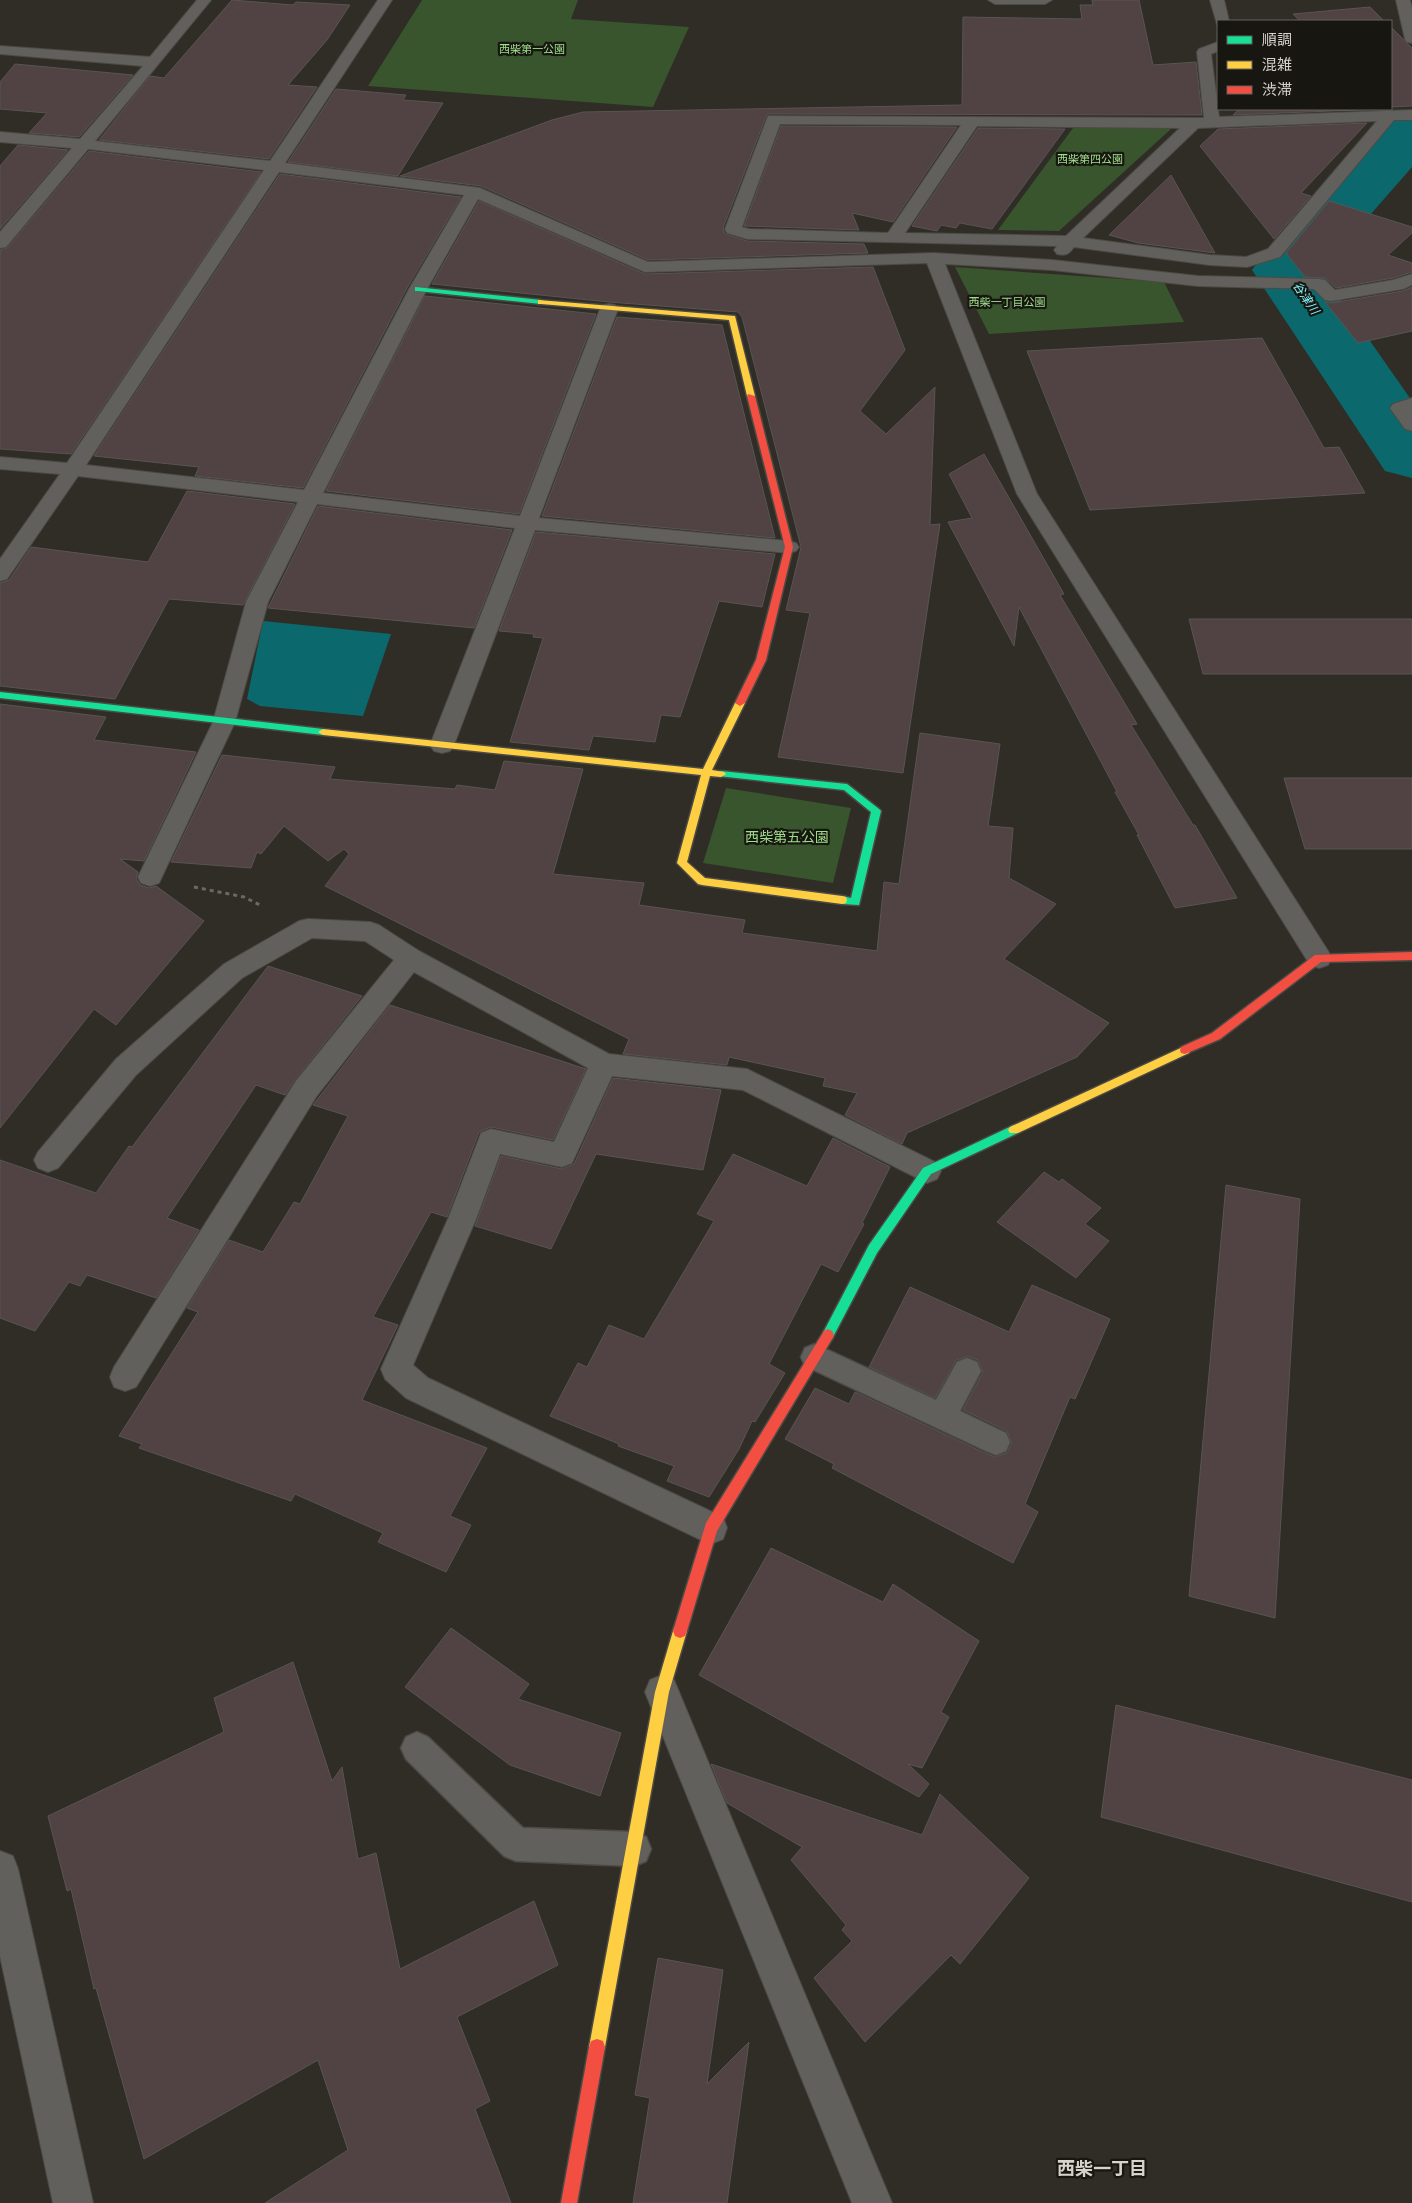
<svg xmlns="http://www.w3.org/2000/svg" width="1412" height="2203" font-family="Roboto,'Noto Sans JP',sans-serif">
<rect width="100%" height="100%" fill="#302d26"/>
<g fill="#38552d">
<polygon points="422,0 578,0 571,19 689,27 653,107 368,86"/>
<polygon points="1073,128 1172,128 1059,231 998,230"/>
<polygon points="955,267 1164,282 1184,322 989,334"/>
<polygon points="726,788 851,808 833,883 703,863"/>
</g>
<polygon fill="#0b696e" points="263,621 391,634 363,716 260,706 247,699"/>
<g fill="none" stroke-linecap="round" stroke-linejoin="round">
<polygon fill="#0b696e" fill-rule="evenodd" points="1412,116 1412,167 1321,271 1412,401 1412,478 1385,471 1252,270 1262,256 1384,123"/>
</g>
<g fill="#514244" stroke="#585552">
<polygon points="232,0 293,5 296,2 350,5 327,40 288,85 317,87 269,159 99,140 150,76 164,78"/>
<polygon points="1092,0 1139,0 1153,65 1196,62 1202,115 767,114 723,228 725,234 747,241 864,244 868,253 648,260 481,186 400,176 552,120 583,112 962,105 963,17 1082,19 1080,5 1093,5"/>
<polygon points="1370,7 1384,21 1300,21 1293,14"/>
<polygon points="1391,27 1412,48 1412,106 1391,107"/>
<polygon points="15,64 133,75 79,137 29,133 47,113 0,109 0,82"/>
<polygon points="336,89 406,95 403,100 443,103 398,176 288,162"/>
<polygon points="1239,109 1381,109 1233,115"/>
<polygon points="1367,123 1301,193 1311,196 1274,239 1200,146 1218,129"/>
<polygon points="781,126 957,127 893,222 852,213 859,230 744,226"/>
<polygon points="978,128 1065,129 992,229 960,223 956,228 941,225 937,231 912,226"/>
<polygon points="18,145 68,150 0,229 0,166"/>
<polygon points="89,151 261,172 71,454 0,449 0,250 7,248"/>
<polygon points="280,174 461,197 407,288 303,488 195,476 199,467 94,456"/>
<polygon points="1171,175 1215,253 1138,243 1109,235"/>
<polygon points="479,201 645,274 873,267 905,350 860,411 886,434 935,387 930,525 940,524 903,773 778,757 810,613 786,610 801,547 742,317 738,312 609,302 432,284"/>
<polygon points="1329,201 1412,227 1412,233 1388,255 1412,263 1412,272 1393,278 1336,288 1325,278 1305,277 1286,253"/>
<polygon points="1412,287 1412,331 1358,343 1325,302 1331,303 1403,291"/>
<polygon points="425,296 596,314 519,514 326,491"/>
<polygon points="617,317 722,325 775,538 542,516"/>
<polygon points="1262,338 1324,448 1339,447 1365,493 1090,510 1027,351"/>
<polygon points="984,454 1064,594 1060,595 1137,724 1131,725 1193,825 1195,825 1237,898 1175,908 1137,835 1139,835 1115,792 1117,792 1019,607 1014,646 948,522 972,518 949,474"/>
<polygon points="187,491 295,504 243,605 169,599 115,699 0,686 0,583 9,580 31,547 148,562"/>
<polygon points="318,506 512,530 474,628 268,608"/>
<polygon points="536,532 775,554 762,607 719,601 680,717 661,715 655,742 593,736 589,750 510,742 543,638 533,637 534,634 499,631"/>
<polygon points="1189,619 1412,619 1412,674 1203,674"/>
<polygon points="0,704 106,717 94,740 196,752 144,861 120,859 138,872 136,878 140,885 149,888 156,886 204,921 116,1025 94,1009 0,1128"/>
<polygon points="920,733 1000,744 988,826 1013,828 1009,878 1056,904 1004,959 1109,1023 1077,1057 907,1133 902,1144 845,1115 857,1093 823,1086 825,1078 729,1057 727,1065 623,1054 629,1039 325,886 349,854 344,849 328,861 284,826 261,854 257,852 251,868 171,862 222,755 335,767 330,779 455,789 457,785 495,790 504,761 583,769 553,874 644,883 639,905 745,920 742,933 877,951 884,882 899,884"/>
<polygon points="1284,778 1412,778 1412,849 1305,849"/>
<polygon points="268,966 362,996 295,1080 285,1095 256,1085 167,1218 199,1230 156,1298 87,1275 80,1286 69,1282 35,1331 0,1318 0,1160 96,1193 129,1146 132,1147"/>
<polygon points="390,1005 586,1069 553,1140 491,1127 479,1132 447,1217 431,1212 373,1317 398,1325 362,1400 487,1448 450,1516 471,1525 446,1572 378,1542 383,1533 295,1494 291,1501 139,1448 142,1444 119,1436 198,1312 187,1308 229,1240 263,1252 294,1202 300,1204 348,1116 313,1105"/>
<polygon points="613,1078 721,1090 703,1170 596,1154 551,1249 475,1226 501,1156 562,1169 574,1164"/>
<polygon points="833,1138 890,1167 862,1223 864,1224 838,1272 821,1264 769,1364 785,1373 755,1422 752,1421 739,1449 709,1497 667,1481 674,1466 618,1446 619,1444 550,1416 578,1363 587,1367 609,1325 644,1339 714,1221 697,1214 733,1154 807,1186"/>
<polygon points="1044,1172 1059,1182 1062,1179 1101,1208 1085,1224 1109,1241 1076,1278 997,1222"/>
<polygon points="1226,1185 1300,1199 1275,1618 1189,1596"/>
<polygon points="1032,1285 1110,1319 1075,1399 1070,1397 1025,1504 1038,1512 1013,1563 832,1468 834,1464 785,1439 815,1388 849,1404 855,1392 985,1453 995,1457 1007,1453 1012,1443 1007,1431 963,1410 983,1372 978,1360 968,1356 956,1360 935,1398 869,1367 910,1287 1009,1332"/>
<polygon points="771,1548 883,1602 893,1584 979,1641 941,1712 949,1717 922,1768 908,1764 929,1784 919,1797 699,1675"/>
<polygon points="451,1628 529,1684 518,1699 621,1733 600,1796 510,1765 405,1687"/>
<polygon points="293,1662 332,1781 342,1767 358,1859 376,1853 400,1969 534,1901 558,1965 457,2017 490,2101 475,2109 511,2203 265,2203 348,2150 318,2060 144,2159 96,1988 94,1989 71,1889 67,1891 48,1816 224,1732 214,1698"/>
<polygon points="1116,1705 1412,1780 1412,1902 1101,1817"/>
<polygon points="711,1764 922,1835 940,1794 1029,1878 960,1964 951,1955 865,2042 814,1978 852,1941 842,1930 846,1925 791,1860 802,1847 727,1803"/>
<polygon points="658,1958 723,1970 707,2084 749,2042 727,2203 633,2203 650,2098 635,2095"/>
</g>
<g fill="none" stroke-linecap="round" stroke-linejoin="round">
<g stroke="#4c4a45" stroke-width="3">
<g id="lane">
<polygon points="815,1344 936,1400 957,1362 967,1358 977,1362 981,1371 960,1411 1006,1433 1010,1442 1006,1451 996,1455 986,1451 805,1366 801,1357 805,1348"/>
<polygon points="417,1732 428,1737 523,1828 634,1832 646,1837 651,1849 646,1861 634,1866 516,1861 504,1856 406,1759 401,1748 406,1737"/>
</g>
</g>
<g stroke="#4c4a45" stroke-width="2">
<g id="street">
<path d="M197,0H211L95,141L270,161L378,0H392L285,163L480,188L648,262L934,253L1052,260L1198,276L1319,279L1325,280L1335,290L1393,280L1412,274V285L1403,289L1331,301L1325,300L1314,289L1198,286L1052,270L945,264L1037,494L1328,951L1332,958L1328,965L1319,968L1310,965L1017,494L927,263L645,272L478,199L427,289L323,493L520,516L600,309L603,305L609,304L615,305L618,309L539,518L789,541L796,543L799,547L796,551L789,553L535,530L454,745L450,751L442,753L434,751L430,745L515,528L317,504L268,602L235,722L159,883L150,886L141,883L138,877L213,722L246,602L298,502L78,476L7,579L0,581V559L60,474L0,469V457L67,463L264,170L88,149L6,247L0,248V232L72,148L0,142V132L80,139L143,66L0,54V46L150,57ZM279,172L464,195L409,289L304,490L86,465Z"/>
<polygon points="988,0 1052,0 1045,4 995,4"/>
<polygon points="1210,0 1224,0 1229,21 1218,21 1217,24"/>
<polygon points="1396,0 1410,0 1412,8 1412,43 1407,42 1405,39"/>
<path d="M1218,42V51L1211,54L1219,117L1412,110V120H1394L1280,257L1247,267L1210,265L1074,247C1069,254 1066,256 1057,254L1054,250L1057,246L747,239L727,233L725,229L768,116L1204,118L1197,52L1199,49ZM1377,121L1268,249L1246,257L1210,255L1083,238L1198,128ZM780,124L961,125L888,233L749,229L742,227ZM977,126L1180,128L1066,236L905,233Z"/>
<polygon points="1412,398 1412,431 1405,429 1390,408 1393,404"/>
<polygon points="308,919 370,922 379,925 419,951 609,1054 747,1069 937,1163 941,1171 937,1179 927,1183 743,1090 612,1076 572,1163 562,1167 500,1154 476,1219 413,1365 428,1378 723,1517 727,1528 723,1539 711,1544 699,1539 406,1398 385,1379 381,1369 448,1219 481,1133 491,1129 554,1142 588,1068 414,972 316,1097 136,1387 125,1391 114,1387 110,1377 114,1367 296,1081 394,960 365,941 312,938 242,978 136,1075 58,1168 48,1172 38,1168 34,1160 38,1152 116,1059 224,964 299,921"/>
<polygon points="662,1675 674,1680 892,2203 852,2203 645,1692 650,1680"/>
<polygon points="0,1851 13,1856 18,1869 93,2203 53,2203 0,1956"/>
</g>
</g>
<g stroke="#4c4a45" stroke-width="3">
<g id="fast">
<polygon points="415,287 541,300 545,302 541,304 418,291 415,291"/>
<polygon points="0,692 323,729 328,732 323,735 0,698"/>
<polygon points="721,771 847,784 879,809 881,811 859,905 842,904 837,900 842,896 851,898 871,812 844,790 718,776 716,774 718,772"/>
<polygon points="1014,1125 1018,1127 1020,1130 1018,1133 931,1174 877,1253 832,1339 828,1341 824,1339 822,1335 824,1331 869,1245 923,1168"/>
</g>
</g>
<g stroke="#4c4a45" stroke-width="3">
<g id="slow">
<polygon points="538,300 735,316 755,396 751,398 747,396 729,320 541,304 538,304"/>
<polygon points="740,700 745,703 712,770 724,772 726,774 721,777 710,776 687,862 705,878 842,896 846,897 847,900 846,903 842,904 702,885 698,884 677,863 701,775 323,735 318,732 323,729 703,769 735,703"/>
<polygon points="1185,1046 1189,1047 1190,1050 1189,1053 1018,1133 1010,1133 1008,1130 1010,1127"/>
<polygon points="680,1624 685,1626 687,1631 669,1692 605,2047 603,2053 597,2055 591,2053 589,2047 655,1692 673,1631 675,1626"/>
</g>
</g>
<g stroke="#4c4a45" stroke-width="3">
<g id="jam">
<polygon points="748,394 755,396 793,547 766,660 745,703 740,706 735,703 756,660 785,547 747,396"/>
<polygon points="1412,952 1412,960 1321,962 1220,1039 1185,1054 1181,1053 1180,1050 1181,1047 1212,1033 1315,955"/>
<polygon points="828,1329 832,1331 834,1335 832,1339 717,1531 687,1631 685,1636 680,1638 675,1636 673,1631 706,1523 824,1331"/>
<polygon points="597,2039 603,2041 605,2047 577,2203 561,2203 589,2047 591,2041"/>
</g>
</g>
<polyline stroke="#6c6965" stroke-width="3" stroke-dasharray="4 4" stroke-linecap="butt" points="194,887 244,897 260,905"/>
<use href="#lane" fill="#62605c" fill-rule="evenodd"/>
<use href="#street" fill="#62605c" fill-rule="evenodd"/>
<use href="#fast" fill="#16e098" fill-rule="evenodd"/>
<use href="#slow" fill="#ffcf43" fill-rule="evenodd"/>
<use href="#jam" fill="#f24e42" fill-rule="evenodd"/>
</g>
<g text-anchor="middle" dominant-baseline="central" stroke-width="4.5" stroke-linejoin="round" paint-order="stroke">
<g font-size="11" fill="#9ddf89" stroke="#181611">
<text x="532" y="49">西柴第一公園</text>
<text x="1090" y="159">西柴第四公園</text>
<text x="1007" y="302">西柴一丁目公園</text>
</g>
<g font-size="12" font-style="italic" fill="#7ff4fc" stroke="#181611">
<text transform="translate(1306 298) rotate(56)">谷津川</text>
</g>
<g font-size="14" fill="#9ddf89" stroke="#181611">
<text x="787" y="837">西柴第五公園</text>
</g>
<g font-size="18" font-weight="bold" fill="#d6d3cc" stroke="#181611">
<text x="1102" y="2168">西柴一丁目</text>
</g>
</g>
<rect x="1217" y="20" width="175" height="90" fill="#181611" stroke="#64625c"/>
<rect x="1227" y="36" width="25" height="8" fill="#16e098" stroke="#64625c"/>
<text x="1262" y="45" font-size="15" fill="#d6d3cc">順調</text>
<rect x="1227" y="61" width="25" height="8" fill="#ffcf43" stroke="#64625c"/>
<text x="1262" y="70" font-size="15" fill="#d6d3cc">混雑</text>
<rect x="1227" y="86" width="25" height="8" fill="#f24e42" stroke="#64625c"/>
<text x="1262" y="95" font-size="15" fill="#d6d3cc">渋滞</text>
</svg>
